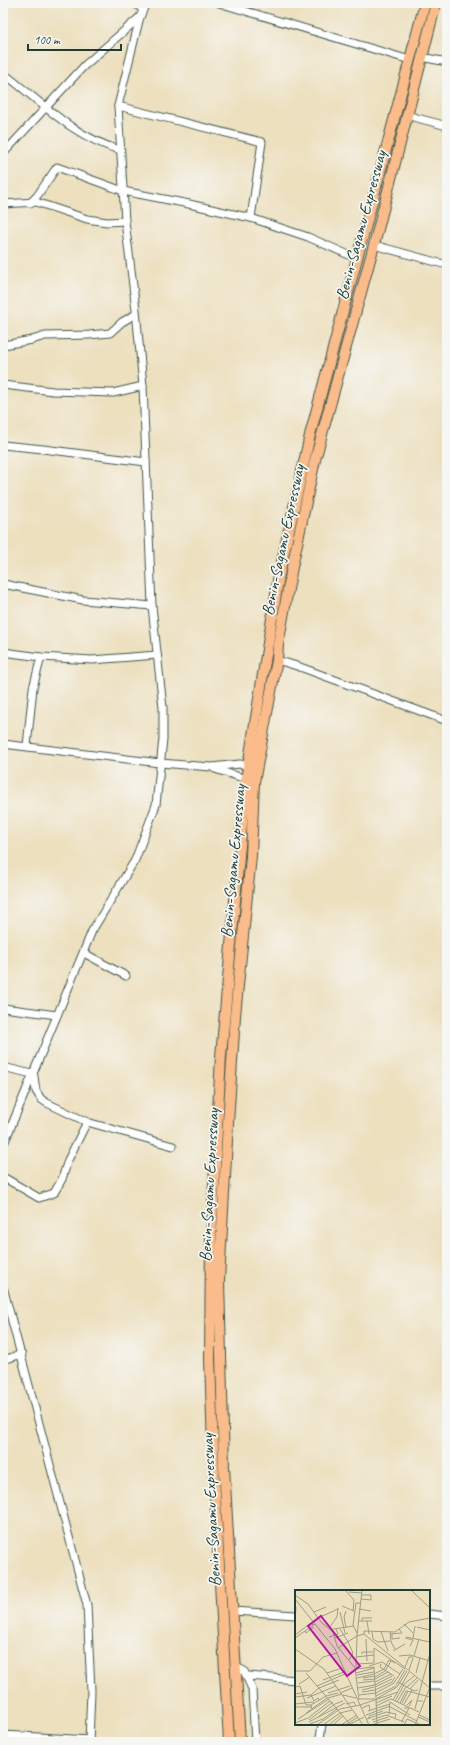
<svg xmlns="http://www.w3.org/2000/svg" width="450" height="1745" font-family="Caveat,sans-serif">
<rect width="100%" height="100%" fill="#f6f6f2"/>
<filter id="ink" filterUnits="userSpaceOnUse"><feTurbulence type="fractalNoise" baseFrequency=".025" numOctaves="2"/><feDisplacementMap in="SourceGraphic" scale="8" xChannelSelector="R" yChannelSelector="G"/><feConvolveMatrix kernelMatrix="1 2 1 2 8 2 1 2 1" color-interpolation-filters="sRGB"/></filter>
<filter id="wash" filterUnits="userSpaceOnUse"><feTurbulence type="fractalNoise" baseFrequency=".012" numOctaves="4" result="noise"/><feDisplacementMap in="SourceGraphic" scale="16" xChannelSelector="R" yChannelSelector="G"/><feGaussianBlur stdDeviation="0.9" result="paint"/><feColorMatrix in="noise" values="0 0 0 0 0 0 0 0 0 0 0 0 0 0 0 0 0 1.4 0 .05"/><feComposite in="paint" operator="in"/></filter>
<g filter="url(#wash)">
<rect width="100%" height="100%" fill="#ede0bf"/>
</g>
<g filter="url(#ink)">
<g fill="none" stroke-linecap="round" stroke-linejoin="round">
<g stroke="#3e5549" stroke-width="9">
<g id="minor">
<polyline points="134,3 143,9"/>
<polyline points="219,3 410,60"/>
<polyline points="421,57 447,62"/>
<path d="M3,73C42,102 73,137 120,150"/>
<polyline points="118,106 262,142 251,218"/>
<polyline points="406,115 447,126"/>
<polyline points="3,154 84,66 140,17"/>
<polyline points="30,203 37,196 57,167 123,191 189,204 251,218 308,237 358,259"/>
<polyline points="3,204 36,202 87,219 107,222 125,221"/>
<polyline points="374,245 447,265"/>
<polyline points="3,345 32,340 45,336 89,335 110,333 122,322 136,314"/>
<polyline points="3,385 53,391 113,393 143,386"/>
<polyline points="3,445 43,449 146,462"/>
<polyline points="3,584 83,600 152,606"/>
<polyline points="3,652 41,657 92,660 157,655"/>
<polyline points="277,660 300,667 447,721"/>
<polyline points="3,744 160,763 211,767 240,764 253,766"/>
<polyline points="27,746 33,688 41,657"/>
<polyline points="215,769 249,780"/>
<polyline points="84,953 126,976"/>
<polyline points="3,1008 57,1015"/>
<polyline points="3,1067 32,1074 34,1076 36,1091 41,1099 47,1103 87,1122 173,1146"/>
<polyline points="3,1146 92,931 135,860 156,805 163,739 163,708 152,606 143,386 136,310 125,221 118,106 140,17 146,3"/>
<polyline points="3,1177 39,1198 54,1193 62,1179 68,1160 87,1122"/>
<polyline points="3,1287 87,1605 91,1691 89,1742"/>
<polyline points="3,1360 22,1354"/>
<polyline points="232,1611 296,1615"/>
<polyline points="429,1614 447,1616"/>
<polyline points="236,1667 244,1671 252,1689 255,1742"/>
<polyline points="248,1676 296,1680"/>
<polyline points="429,1686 447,1686"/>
<polyline points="322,1724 320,1738 324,1742"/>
<polyline points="3,1735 90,1740"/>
</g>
</g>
<g stroke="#3e5549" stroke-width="12">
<g id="highway">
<polyline points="229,1742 214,1477 210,1359 211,1239 221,1056 246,779 279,575 310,435 425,3"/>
<polyline points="240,1742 224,1466 219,1281 228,1123 235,1016 251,856 254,782 277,660 278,645 292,567 315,460 374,245 436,3"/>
</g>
</g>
<use href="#minor" stroke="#fff" stroke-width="7"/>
<use href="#highway" stroke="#fabc8b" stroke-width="10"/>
</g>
</g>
<g text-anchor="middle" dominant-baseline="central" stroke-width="3.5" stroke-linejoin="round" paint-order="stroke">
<g font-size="17" fill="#1f3d34" stroke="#f6f6f2">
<text transform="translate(361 225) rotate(-75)">Benin-Sagamu Expressway</text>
<text transform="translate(283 540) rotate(-78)">Benin-Sagamu Expressway</text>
<text transform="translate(233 861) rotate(-85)">Benin-Sagamu Expressway</text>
<text transform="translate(209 1185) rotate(-87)">Benin-Sagamu Expressway</text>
<text transform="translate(211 1510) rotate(-93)">Benin-Sagamu Expressway</text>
</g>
</g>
<g transform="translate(295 1590)">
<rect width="135" height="135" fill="#ede0bf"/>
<path fill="none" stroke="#9b9f87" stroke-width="1" d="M50,0L59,10L58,21M116,0L135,18M54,2L67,3M0,5L13,14L26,32L38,42L42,56L60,78L64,110M0,9L40,59L74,135M66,9L76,10V5H66M47,16L59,21M64,19L76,21M51,21L49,27L51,38M19,22L31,17M45,22L50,43M23,28L43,19M0,31L1,17M63,31H77M67,31V28H77M72,31L74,44M109,34L118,43M122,37L135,40M34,38L42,27L43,18M38,39L59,36M45,39L53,52M10,41L11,43L19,37M77,42L78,49L83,52L95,51M86,42L93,61M95,42L96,52L100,59M62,43L58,35L61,13H65M69,44L135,98M95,44L107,43L104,39M97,44V49L105,48M0,45L16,33L18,35M34,47L43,44L41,39M111,47L135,52M0,48L20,34M40,48L53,43M110,48L118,50L115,56M118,48L120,36M71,49L72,71M53,52L58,63L54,70M43,58L62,46L67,0M0,59L29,79L68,135M98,61L110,54M67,64V62H78M104,66L115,65L135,71M119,66L124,49M61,67L79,65M79,73V58L110,79M62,74L79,73M86,74L85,77L99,86M74,76L87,72L105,84M61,77L62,46L69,44V41L100,42L114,32L135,28M110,77L114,67H118M60,79L79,77L80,95L63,98M114,80L118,68M0,81H15L28,67L42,63M11,83L22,96M32,83L47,78M61,83L79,78M121,83L125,68M50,84L22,96L55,134M79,84L89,79L94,70L100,73M62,85L79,82M80,87L90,81L96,71M62,88L79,84M68,88L80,86M80,89L93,82M28,90L49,82M68,90L80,89M80,92L96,84M103,92L110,80M63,93L79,91M4,94L15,87M101,95L103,92L119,101L123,100M108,95L119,86M0,97L5,96L11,115H16M80,97L97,89M102,97L112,81M112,97L122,88M24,98L16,105L19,111L23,108L24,110M24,98L44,90M115,99L123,90M67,100L79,97M80,100L97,92L100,87M67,102L80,100M33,103L55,96M45,103L57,98M81,103L99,93L108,79M0,104L12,102M48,105L61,108M64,105L81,103M31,106L43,103M81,106L101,96M0,107L16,105M12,108L41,96M33,108L47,104M81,108L80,95L97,86M64,109H81L102,97M96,109L124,122M81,110L82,135M98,110L114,82M100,111L109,95M122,111L135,63M102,112L111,97M81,113L97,106M105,113L111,101L116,102L117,99M107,113L113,101M0,114L19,112M51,114L59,112L61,116M109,114L116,102L135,107M65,115L103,102M112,115L117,110L114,116M81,116L96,109M0,117H16M95,117L122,131M67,118L74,115L75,120M17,119L16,115L31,106M120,119L122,111H128M73,121L95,114M11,123L32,108M71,125L95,116M94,125L95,112L115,125M124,125L135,130M23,127L40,114L48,111M123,127L135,132M13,128L35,111M3,129L34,109M72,129L91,122L101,124L100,128M74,129V126L88,121M14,130L38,112M77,130L91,125L109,132M107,131L114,118H109M14,132L50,113M78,132L93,127M0,133L13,128M15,134L28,129L42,119M55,134L69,127M79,134L95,129M22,135L45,119L65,115M28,135L45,123L57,120M34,135L47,124M38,135L48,126M46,135L62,125M50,135L63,127M109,135L112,129L126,135M120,135L135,97"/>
<path fill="#b5179e" fill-opacity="0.15" stroke="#b5179e" stroke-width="2" d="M26,26L65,76L52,86L13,36Z"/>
<rect width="135" height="135" fill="none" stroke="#1f3d34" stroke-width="2"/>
</g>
<rect width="450" height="1745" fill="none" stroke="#f6f6f2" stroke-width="16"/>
<path d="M28 44v6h93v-6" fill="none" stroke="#1f3d34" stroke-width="2"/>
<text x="34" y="44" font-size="12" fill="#1f3d34" stroke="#f6f6f2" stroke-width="3" paint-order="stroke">100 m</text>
</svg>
